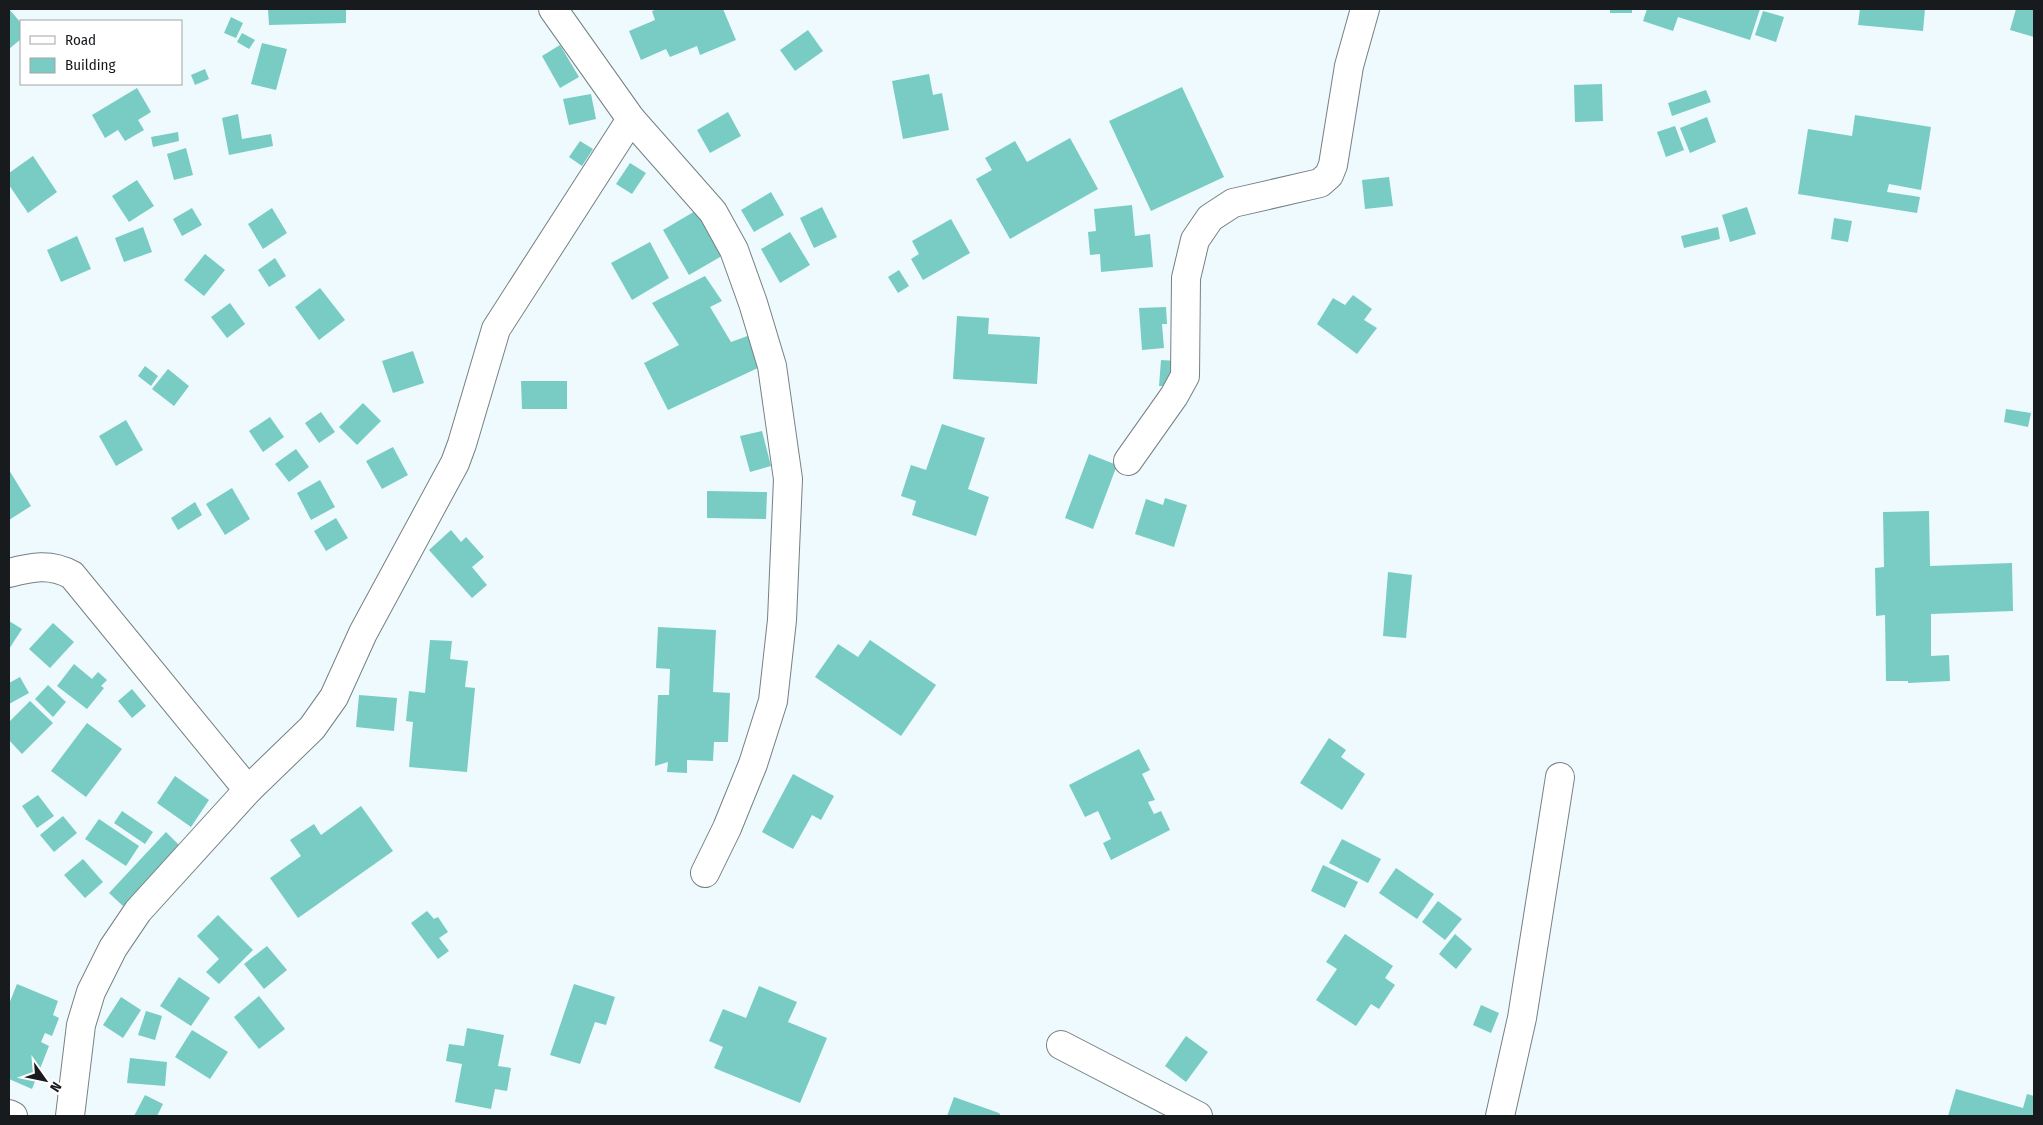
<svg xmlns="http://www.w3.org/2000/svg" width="2043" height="1125" font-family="'Fira Sans Condensed',sans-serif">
<rect width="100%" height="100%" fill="#eefafd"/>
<g fill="#78ccc4">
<polygon points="9,9 21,23 21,39 9,49"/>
<polygon points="268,9 346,9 346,23 269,25"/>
<polygon points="658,9 723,9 736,40 700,55 697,46 670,57 666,49 641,60 629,31 655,20 652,11"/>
<rect x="1610" y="9" width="22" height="4"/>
<polygon points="1647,9 1760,9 1750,40 1678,17 1673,31 1643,21"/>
<polygon points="1860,9 1925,9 1923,31 1858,25"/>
<polygon points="2016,9 2034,9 2034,37 2010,30"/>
<polygon points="1763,11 1784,17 1776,42 1755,35"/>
<polygon points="231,17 243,23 236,38 224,33"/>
<polygon points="808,30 823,51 795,71 780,50"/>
<polygon points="242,33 255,40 249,49 237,42"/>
<polygon points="262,43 287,49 276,90 251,84"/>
<polygon points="560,45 579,77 560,88 542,56"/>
<polygon points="205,69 209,79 195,85 191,75"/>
<polygon points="929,74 933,95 942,93 949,130 903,139 892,81"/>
<polygon points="1602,84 1603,121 1575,122 1574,85"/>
<polygon points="1182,87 1224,177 1151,211 1109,121"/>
<polygon points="137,88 151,112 138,120 144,130 125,141 118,130 105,138 92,115"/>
<polygon points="1706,90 1711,102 1672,116 1668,103"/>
<polygon points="591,94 596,119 569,125 563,99"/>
<polygon points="728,112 741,136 710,153 697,130"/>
<polygon points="238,114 242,139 271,134 273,146 229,155 222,118"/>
<polygon points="1855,115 1931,127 1921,190 1889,184 1887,192 1920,197 1917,213 1798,194 1808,129 1852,136"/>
<polygon points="1707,117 1716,142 1690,153 1680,128"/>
<polygon points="1675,126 1684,150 1666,157 1657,132"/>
<polygon points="178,132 179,141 153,147 151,137"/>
<polygon points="1070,138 1098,189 1010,239 976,179 992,170 985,158 1015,141 1027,162"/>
<polygon points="580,141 593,149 582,166 569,157"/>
<polygon points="186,148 193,175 174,180 167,154"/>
<polygon points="33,156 57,192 28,213 9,185 9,173"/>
<polygon points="630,163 646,173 632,194 616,184"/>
<polygon points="1389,177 1393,206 1365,209 1362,180"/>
<polygon points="137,180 154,206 129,222 112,196"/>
<polygon points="771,192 784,215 754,232 741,210"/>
<polygon points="1132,205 1135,236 1150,234 1153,267 1101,272 1100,254 1090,255 1088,232 1096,231 1094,209"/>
<polygon points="702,207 727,253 689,275 663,230"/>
<polygon points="822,207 837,237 814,248 800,218"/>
<polygon points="1747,207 1756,234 1730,242 1722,215"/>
<polygon points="192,208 202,225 182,236 173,219"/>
<polygon points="272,208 287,233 263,249 248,224"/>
<polygon points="1834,218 1852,221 1848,242 1831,239"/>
<polygon points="951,219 970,253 923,280 911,259 919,254 912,241"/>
<polygon points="143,227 152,252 124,262 115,238"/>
<polygon points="1718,227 1720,239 1684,248 1681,236"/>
<polygon points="790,232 810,265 780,283 761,249"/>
<polygon points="77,236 91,269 61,282 47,250"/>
<polygon points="650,242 669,278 632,300 611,263"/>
<polygon points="205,254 225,270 204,296 184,280"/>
<polygon points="275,258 286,276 269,287 258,270"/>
<polygon points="899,270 909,286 898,293 888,277"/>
<polygon points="705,276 722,301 710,307 731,342 753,334 760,367 668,410 644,363 679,345 652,303"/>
<polygon points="320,288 345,320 319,340 295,307"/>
<polygon points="1353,295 1372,309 1364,320 1377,328 1357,354 1317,324 1333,298 1345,305"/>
<polygon points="230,303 245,324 227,338 211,317"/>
<polygon points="1166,307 1167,324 1162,324 1164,348 1142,350 1139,308"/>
<polygon points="957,316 989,318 988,334 1040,337 1037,384 953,379"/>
<polygon points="413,351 424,383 393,393 382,361"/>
<polygon points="1161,360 1177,361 1175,386 1159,386"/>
<polygon points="145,366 158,376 151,386 138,376"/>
<polygon points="168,369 189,386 174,406 152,389"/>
<polygon points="521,381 567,381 567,409 522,409"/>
<polygon points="363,403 381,421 357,445 339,427"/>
<polygon points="2006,409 2031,413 2028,427 2004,422"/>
<polygon points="321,412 335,432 319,443 305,423"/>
<polygon points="270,417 284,437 263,452 249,431"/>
<polygon points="126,420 143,450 116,466 99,436"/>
<polygon points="942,424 985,438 968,489 989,497 976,536 912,515 916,501 901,496 911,465 926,470"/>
<polygon points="762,431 771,466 750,472 740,436"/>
<polygon points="393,447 408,475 382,489 366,461"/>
<polygon points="296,449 309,467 289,482 275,464"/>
<polygon points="1089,454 1117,465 1093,529 1065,518"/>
<polygon points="9,470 31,506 9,520"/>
<polygon points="320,480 335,507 311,520 297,493"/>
<polygon points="232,488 250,519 225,535 206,504"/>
<polygon points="707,491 767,492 766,519 707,518"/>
<polygon points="1165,498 1187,505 1174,547 1135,534 1146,499 1163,505"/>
<polygon points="195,502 202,515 178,530 171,518"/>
<polygon points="1929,511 1930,566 2012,563 2013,611 1931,614 1931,656 1949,655 1950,681 1908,683 1908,681 1886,681 1885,615 1876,616 1875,568 1884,567 1883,512"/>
<polygon points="336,518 348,538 326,551 314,531"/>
<polygon points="451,530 461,542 466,537 484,557 472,567 487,585 472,598 429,550"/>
<polygon points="1388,572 1412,575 1406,638 1383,636"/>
<polygon points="9,621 22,629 9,649"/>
<polygon points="53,623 74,642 50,668 29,649"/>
<polygon points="658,627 716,630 713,692 730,693 728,742 714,742 713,761 687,760 687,773 667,772 668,762 655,766 658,695 669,695 670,669 656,668"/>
<polygon points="430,640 452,641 450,659 468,661 465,687 475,688 467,772 409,767 413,722 406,721 409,691 425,693"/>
<polygon points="870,640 936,685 901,736 815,677 838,644 858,657"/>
<polygon points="74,664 92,679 98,672 107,680 101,686 104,688 87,709 57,686"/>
<polygon points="20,677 29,693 9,704 9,683"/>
<polygon points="48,685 66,702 53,717 35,699"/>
<polygon points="132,689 146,706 132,718 118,701"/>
<polygon points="359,695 397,698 394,731 356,727"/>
<polygon points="30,701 53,723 22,754 9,740 9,722"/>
<polygon points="87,723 122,749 86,797 51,771"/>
<polygon points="1329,738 1346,750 1341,757 1365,774 1342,810 1300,783"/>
<polygon points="1139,749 1150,770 1142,774 1155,800 1148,802 1154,814 1161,811 1170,830 1111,860 1103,843 1111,839 1098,811 1085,817 1069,785"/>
<polygon points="793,774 834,796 821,820 812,815 793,849 762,832"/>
<polygon points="175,776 209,800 191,827 157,803"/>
<polygon points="38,795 54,816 37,828 22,806"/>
<polygon points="361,806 393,851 298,918 270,878 301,856 290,840 314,824 321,835"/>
<polygon points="122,811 153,832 145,844 114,823"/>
<polygon points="63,816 77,833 54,852 40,835"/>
<polygon points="99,819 139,846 126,866 85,839"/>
<polygon points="166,832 180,846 123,906 109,893"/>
<polygon points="1342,839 1381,859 1368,883 1329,863"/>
<polygon points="83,859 103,882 85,898 64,875"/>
<polygon points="1323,865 1358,882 1345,908 1311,891"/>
<polygon points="1396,868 1434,894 1417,919 1379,893"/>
<polygon points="1438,901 1462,919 1445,940 1422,922"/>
<polygon points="427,911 434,919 438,917 448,932 439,938 449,951 438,959 411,923"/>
<polygon points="218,915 253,950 219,984 206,972 219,959 197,936"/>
<polygon points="1345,934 1393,966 1385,978 1395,985 1379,1009 1371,1004 1356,1026 1316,1000 1337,969 1326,962"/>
<polygon points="1455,934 1472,949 1456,969 1439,954"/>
<polygon points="267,946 287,970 264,989 244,964"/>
<polygon points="179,977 210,998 191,1026 160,1006"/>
<polygon points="17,984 58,1001 53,1015 59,1018 52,1036 45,1033 41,1042 49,1046 32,1089 9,1079 9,1004"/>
<polygon points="574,984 615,997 606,1025 595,1022 580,1064 550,1055"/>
<polygon points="759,986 797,1002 788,1022 827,1038 800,1103 714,1068 723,1047 709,1041 723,1009 746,1018"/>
<polygon points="259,996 285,1029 259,1049 234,1017"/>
<polygon points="121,997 141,1010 123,1038 103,1025"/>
<polygon points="1481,1005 1499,1013 1491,1033 1473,1025"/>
<polygon points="146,1011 162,1016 155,1040 138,1035"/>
<polygon points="467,1028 504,1035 498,1066 511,1068 507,1091 495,1089 491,1109 455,1102 462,1064 446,1061 449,1044 464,1046"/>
<polygon points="192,1030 228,1052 210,1079 175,1057"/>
<polygon points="1186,1036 1208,1052 1186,1082 1165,1066"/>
<polygon points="130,1058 167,1062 165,1086 127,1083"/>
<polygon points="1956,1089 2023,1108 2027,1094 2034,1096 2034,1116 1948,1116"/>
<polygon points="145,1095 163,1104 157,1116 134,1116"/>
<polygon points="954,1097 999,1113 1001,1116 947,1116"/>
</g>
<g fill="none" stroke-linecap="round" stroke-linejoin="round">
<g stroke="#768083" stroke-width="30">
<g id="street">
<polyline points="553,9 631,119 713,212 734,250 753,303 772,366 788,479 782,620 773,701 753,764 727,828 705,873"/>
<polyline points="1128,461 1174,396 1185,376 1186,278 1195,240 1210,218 1233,203 1320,183 1329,175 1333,165 1349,66 1365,9"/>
<path d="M9,573C32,567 50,563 72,575L248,790"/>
<polyline points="1061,1045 1198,1116"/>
<polyline points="9,1114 13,1116"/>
<polyline points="70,1116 81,1025 91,992 113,948 138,911 248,790 312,728 334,697 363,633 455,463 462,444 496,329 631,119"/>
<polyline points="1500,1116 1522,1018 1560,777"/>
</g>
</g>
<use href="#street" stroke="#fff" stroke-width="28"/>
</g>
<rect width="2043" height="1125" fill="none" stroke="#171b1d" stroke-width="20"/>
<rect x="20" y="20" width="162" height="65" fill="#ffffff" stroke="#a2a4a5"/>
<rect x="30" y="36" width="25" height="8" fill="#ffffff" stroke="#a2a4a5"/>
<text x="65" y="45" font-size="15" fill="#171b1d">Road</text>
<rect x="30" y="58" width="25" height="15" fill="#78ccc4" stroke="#a2a4a5"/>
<text x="65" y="70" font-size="15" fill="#171b1d">Building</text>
<g transform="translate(45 1080) rotate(123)" stroke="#ffffff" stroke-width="4" paint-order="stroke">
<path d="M0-4L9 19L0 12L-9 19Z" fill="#171b1d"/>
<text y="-8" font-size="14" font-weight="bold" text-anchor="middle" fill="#171b1d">N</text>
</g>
</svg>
